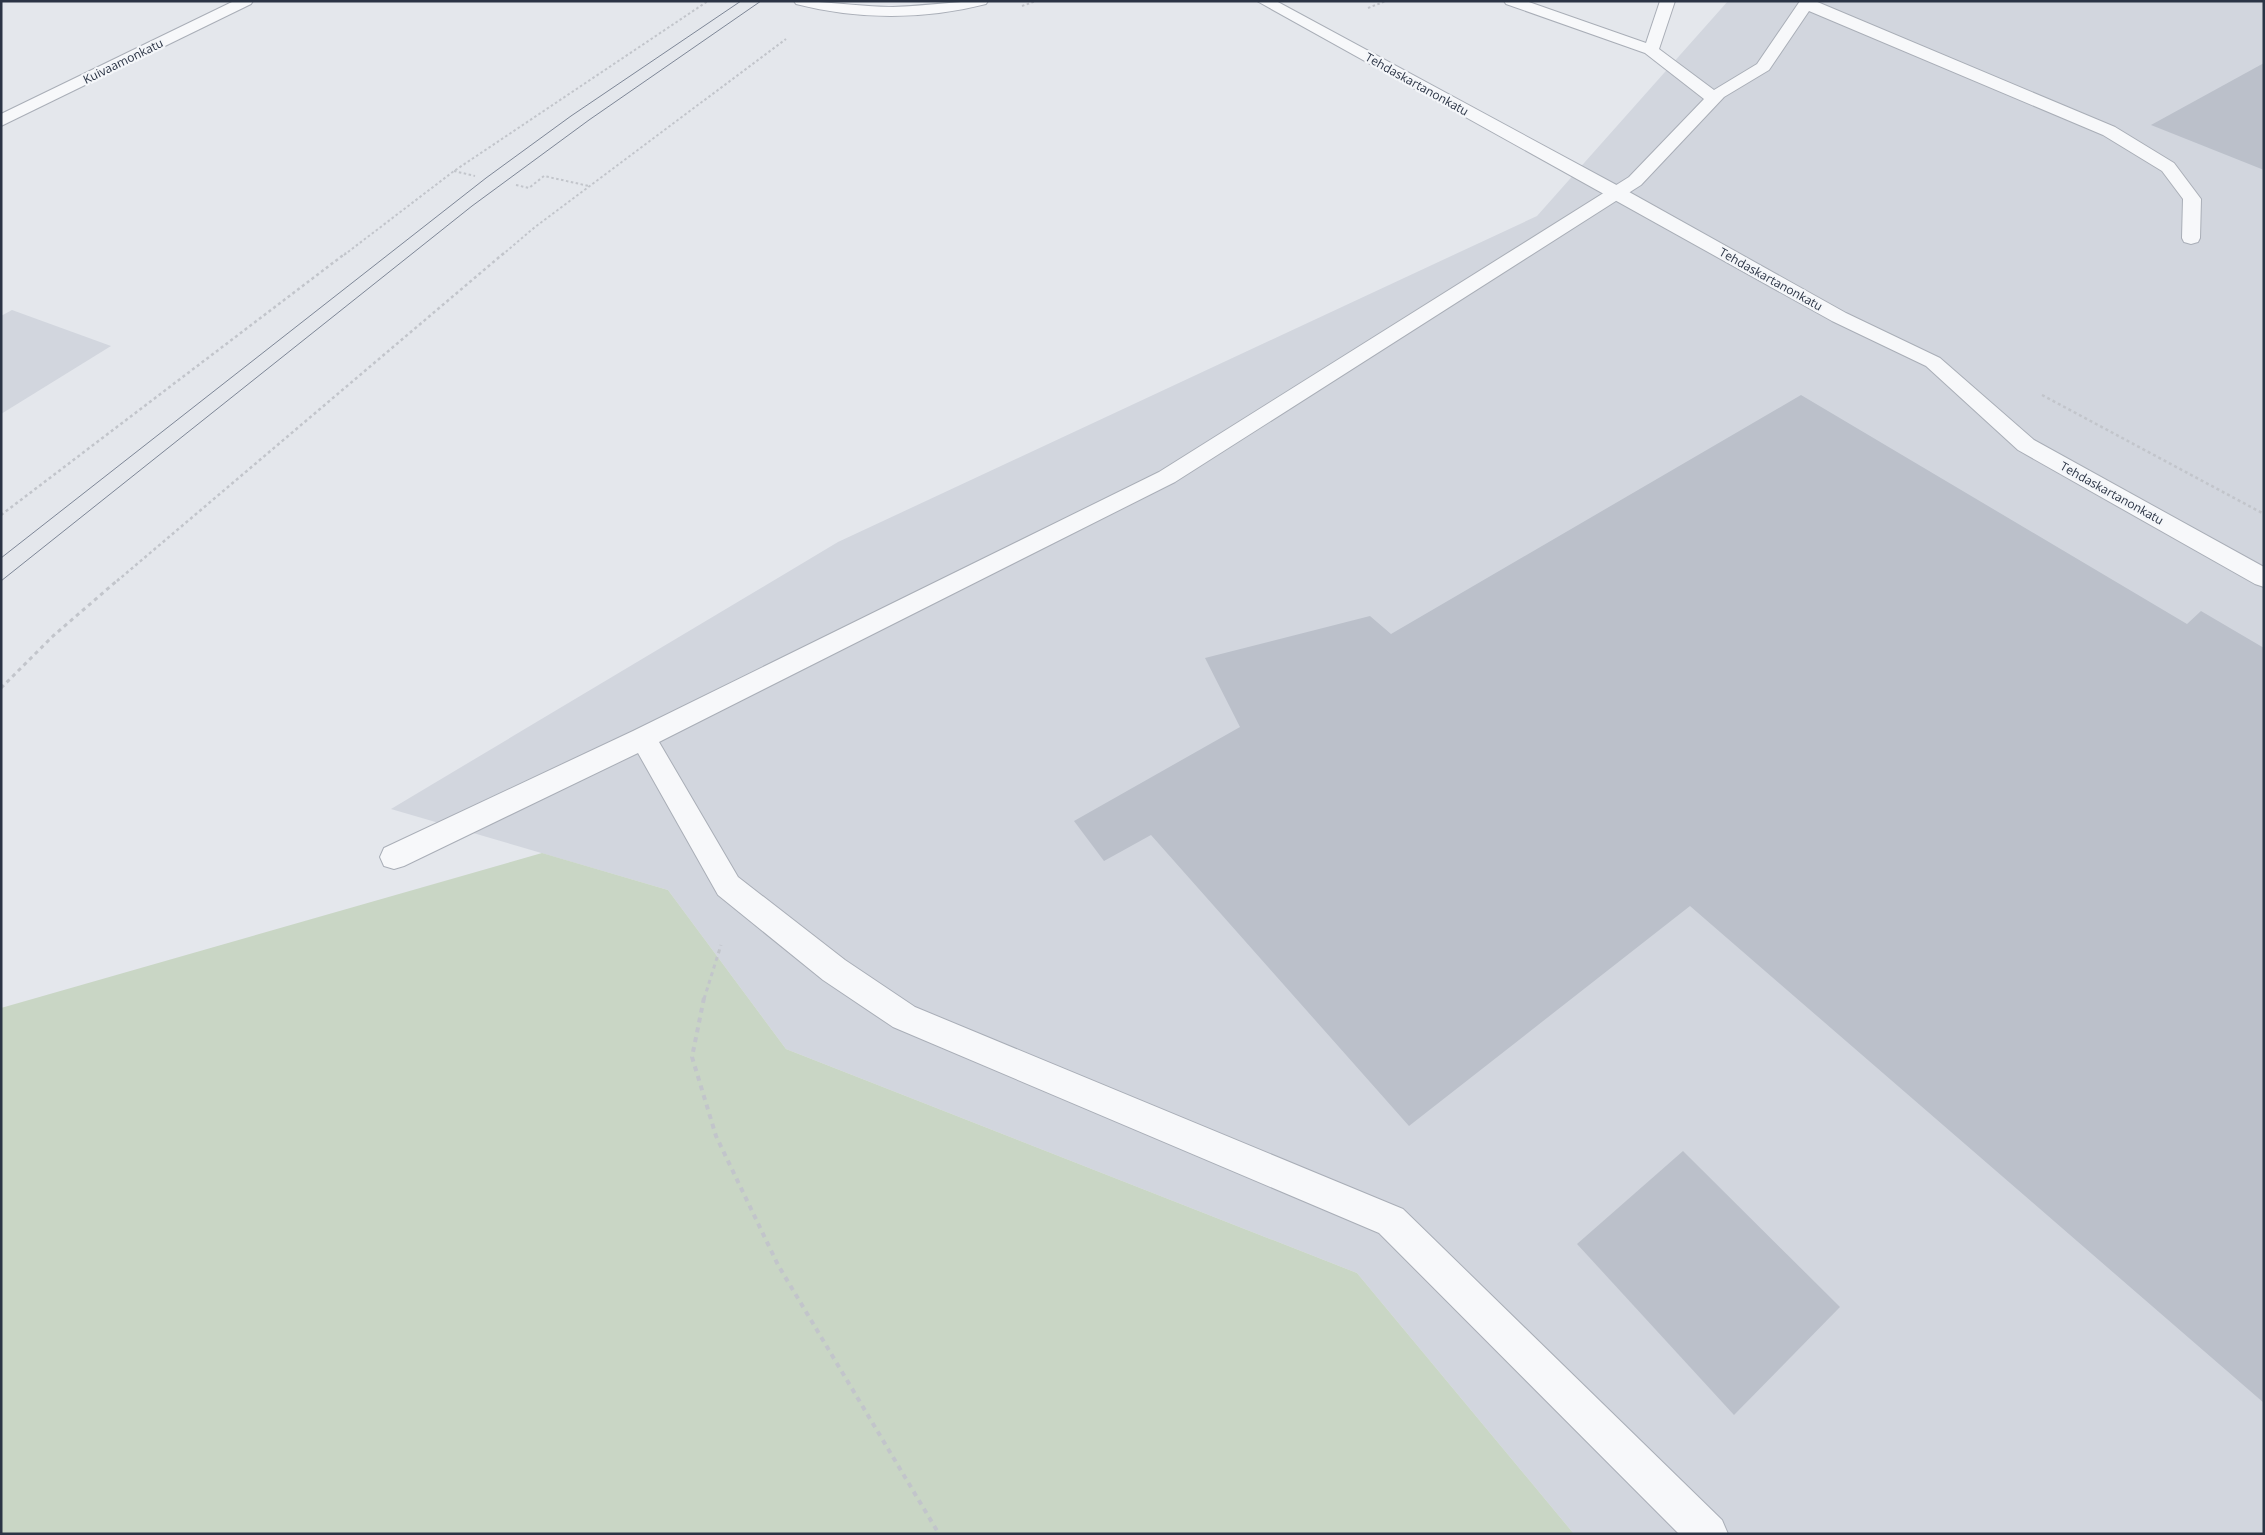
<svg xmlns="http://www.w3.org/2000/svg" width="2265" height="1535" font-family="'Open Sans',sans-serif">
<rect width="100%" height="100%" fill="#e4e7ec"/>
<g fill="#d2d6de">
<polygon points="1728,1 2264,1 2264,1534 1574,1534 1357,1273 786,1049 668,890 391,809 838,542 1537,216"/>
<polygon points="12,310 111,346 1,414 1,316"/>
</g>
<polygon fill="#c9d6c5" points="542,853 668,890 786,1049 1357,1273 1574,1534 1,1534 1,1008"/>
<g fill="#bbc0ca">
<polygon points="2264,63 2264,170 2151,125"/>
<polygon points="1801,395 2187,624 2201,611 2264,648 2264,1403 1690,906 1409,1126 1151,835 1104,861 1074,821 1240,727 1205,658 1370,616 1391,634"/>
<polygon points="1683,1151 1840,1307 1734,1415 1577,1244"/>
</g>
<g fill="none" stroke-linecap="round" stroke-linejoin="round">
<g stroke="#a9aeb7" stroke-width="2">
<polygon id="service" points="1504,1 1526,1 1646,43 1660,1 1675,1 1659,49 1714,90 1757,64 1800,1 1815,1 2115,127 2174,163 2201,199 2200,238 2198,242 2191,244 2184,242 2182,238 2183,199 2162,171 2103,135 1809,11 1769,70 1724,97 1641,185 1175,482 659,742 738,877 845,960 915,1007 1403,1209 1722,1520 1728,1534 1679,1534 1379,1233 893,1027 823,980 718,895 638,753 404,866 394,869 384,866 380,857 384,848 633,731 1159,472 1629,177 1704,99 1645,53 1506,4"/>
</g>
<g stroke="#a9aeb7" stroke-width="2">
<g id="minor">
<polygon points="234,1 253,1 251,4 1,126 1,114"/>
<path d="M794,1C827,1 860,7 893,7C925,6 956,1 988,1L986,4C924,20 858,20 796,4Z"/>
<polygon points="1257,1 1276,1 1622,188 1846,313 1940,358 2034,440 2264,567 2264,587 2255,584 2018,450 1926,366 1832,321"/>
</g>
</g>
<g stroke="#c2c5cb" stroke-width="2" stroke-dasharray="2.5 2.5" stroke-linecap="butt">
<polyline points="1022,6 1036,1"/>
<polyline points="1368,8 1386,1"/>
<polyline points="454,171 475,176"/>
<polyline points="516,185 529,188 544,176 589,186"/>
<polyline points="344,255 454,171 708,1"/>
<polyline points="502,255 535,227 786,39"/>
</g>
<g stroke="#c2c5cb" stroke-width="2.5" stroke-dasharray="3 3" stroke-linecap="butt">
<polyline points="2042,395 2264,514"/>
<polyline points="1,515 346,253"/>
<polyline points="117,581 504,253"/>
</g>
<g stroke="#c2c5cb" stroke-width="3" stroke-dasharray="4 4" stroke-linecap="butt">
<polyline points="1,688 53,636 119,579"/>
<polyline points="704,999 721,945"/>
</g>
<polyline stroke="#c2c5cb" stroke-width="4" stroke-dasharray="5 5" stroke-linecap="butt" points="704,998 692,1057 716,1136 778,1265 939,1534"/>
<use href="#service" fill="#f7f8fa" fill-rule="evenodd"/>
<use href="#minor" fill="#f7f8fa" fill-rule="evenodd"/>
<g stroke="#7d8696" stroke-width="1">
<polyline points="1,558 486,178 571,116 741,1"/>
<polyline points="1,581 472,206 589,120 761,1"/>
</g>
</g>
<g text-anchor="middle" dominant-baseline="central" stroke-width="4.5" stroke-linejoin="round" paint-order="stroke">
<g font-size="12" fill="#2b3445" stroke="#f4f6f9">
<text transform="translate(123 61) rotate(-26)">Kuivaamonkatu</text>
<text transform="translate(1417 84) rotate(29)">Tehdaskartanonkatu</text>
<text transform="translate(1771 279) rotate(29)">Tehdaskartanonkatu</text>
<text transform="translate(2112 493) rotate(29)">Tehdaskartanonkatu</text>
</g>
</g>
<rect width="2265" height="1535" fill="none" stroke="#2b3445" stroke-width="5"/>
</svg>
